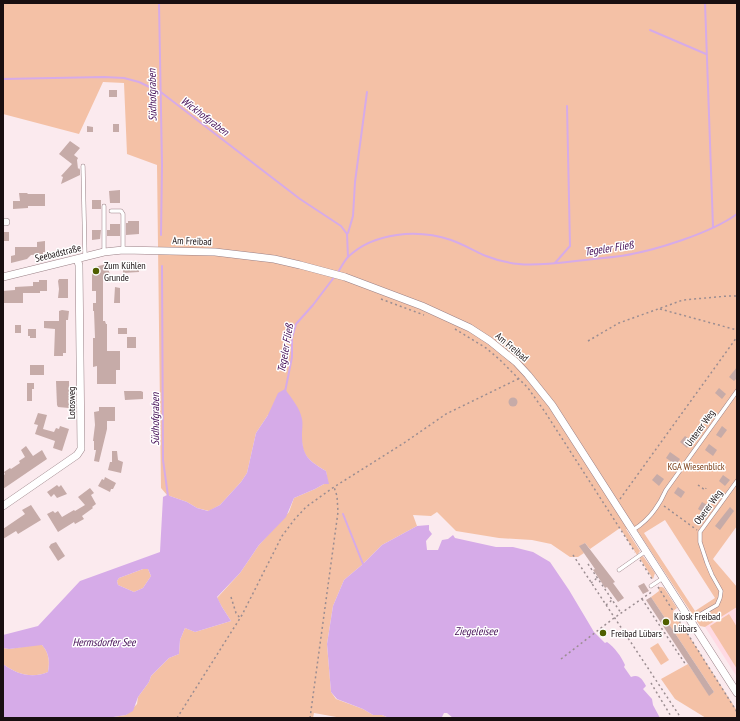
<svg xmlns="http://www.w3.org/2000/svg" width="740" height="721" font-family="'PT Sans Narrow',sans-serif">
<rect width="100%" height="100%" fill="#fbeaee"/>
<polygon fill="#ffdae3" points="737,607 737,677 705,627"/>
<g fill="#f4c1a6" fill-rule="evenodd">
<path d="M3,3H737V526L713,559L737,587V607L705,627L700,626L637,530L626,529L640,551L637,555L620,528L590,549L585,543L580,546L584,553L578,557H570L551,544L532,540L499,538L456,531L437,512L431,516L413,515L417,526L382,545L363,564L344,580L333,606L327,644L331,692L336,699L363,709L373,715H382L389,718H342L314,713L313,718H107L126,715L137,704L138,697L149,682L151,676L169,658L179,654L180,640L185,628L195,632L231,621L222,607L217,598L240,573L259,545L289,512L294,498L315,489L324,484H328L326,471C298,455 302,449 302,419L268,415L256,433L247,473L241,482L220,505L209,511L197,508L187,502L167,495L161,488L157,165L127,154L124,83L103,82L79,134L3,114ZM665,520L715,598L695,611L644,533Z"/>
<polygon points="643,556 655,573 653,579 639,557"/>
<polygon points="143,569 148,569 151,576 143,588 134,592 118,585 117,581 119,578"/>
<polygon points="658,587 662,587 664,588 677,608 673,611 734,706 737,711 737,718 706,718 675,699 661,679 688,664 709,695 714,692 651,597 659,591"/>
<polygon points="729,614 737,627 737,669 710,626"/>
<polygon points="658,643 669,660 661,665 650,648"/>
<path d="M34,645H42C49,653 50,661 48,672C32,679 16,674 3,664V648L9,649Z"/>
</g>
<g fill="#d6abe8" fill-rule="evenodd">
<path d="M285,389C292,399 300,408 302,419C303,424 302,430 302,435C302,456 309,461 326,471L329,484H324L315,489L294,498L286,517L259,545L240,573L217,597L222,607L231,621L195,632L185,628L180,640L179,654L169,658L151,676L149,682L138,697L133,711L126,715L107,718H3V664C16,674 32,679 48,672C50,661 49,653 42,645L9,649L3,648V635L38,626L80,581L160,552L163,497L167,495L187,502L197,508L208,511L220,505L241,482L247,473L256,433L268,415L278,393ZM143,569H148L151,576L143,588L134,592L118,585L117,581L119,578Z"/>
<path d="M429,525V530L432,534L426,541L427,550H438L442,540L448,539L453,535L455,538L496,547H513L533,552L550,562L569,590L594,632L605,643L607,642C615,648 621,656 625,665L624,667L631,677C639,674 642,679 646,686L643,689L652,699L653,705L660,718H453L447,713H444L442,717L440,718H389L382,715H373L363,709L337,699L331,692L327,644L333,606L344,580L363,564L382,545L417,526Z"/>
</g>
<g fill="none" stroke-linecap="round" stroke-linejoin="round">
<g stroke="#d6abe8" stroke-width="2">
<polyline points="159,3 162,165 161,235"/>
<polyline points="705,3 713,227"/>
<polyline points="650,30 706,54"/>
<polyline points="3,79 104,77 124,78 139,82 162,93 300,199 341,226 347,234 348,257"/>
<polyline points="348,233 353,216 355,182 367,92"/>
<polyline points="555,263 570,246 567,106"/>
<polyline points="162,266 163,460 168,496"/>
<path d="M338,272C341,268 344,261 348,257C374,232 418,229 451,240C463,244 474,251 486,256C496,260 508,263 519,264C535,266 559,263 576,261C591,259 606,258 621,256C654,251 711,233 737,214"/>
<polyline points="285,392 292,357 292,338 296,324 313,305 335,276"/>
<polyline points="343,514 363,564"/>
</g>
</g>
<g fill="#c6aba8">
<rect x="109" y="90" width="8" height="7"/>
<rect x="113" y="124" width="6" height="8"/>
<polygon points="87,126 93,127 93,132 87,132"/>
<polygon points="70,141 80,148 74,155 78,158 77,160 78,169 79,168 80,170 80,175 61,184 63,177 61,176 72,164 59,154"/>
<polygon points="120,190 120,203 110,203 109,191"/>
<polygon points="19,193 27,193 28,194 45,194 45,206 28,206 28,208 13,209 13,201 20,201"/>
<rect x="92" y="200" width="9" height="9"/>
<polygon points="128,221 139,221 139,234 126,235 126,223 128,223"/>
<polygon points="110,224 120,224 120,236 107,236 107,230 110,230"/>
<polygon points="92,230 101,230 100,239 92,240"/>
<rect x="3" y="232" width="6" height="9"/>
<polygon points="45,241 45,252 43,252 43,254 31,255 27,259 11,263 11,256 15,255 15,247 37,247 37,242"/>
<polygon points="123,262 139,262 139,272 123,273"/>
<polygon points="107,264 110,275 103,277 103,321 105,321 106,324 107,324 107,351 120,351 120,370 116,370 116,384 97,384 97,366 93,367 93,338 95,338 94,311 93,311 93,303 96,303 96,291 92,291 92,270 94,267"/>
<polygon points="59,279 68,279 68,298 58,298 59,289 58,281"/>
<polygon points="39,280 47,280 47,291 40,291 40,293 23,293 23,303 3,303 3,291 15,290 15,287 33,286 33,282 39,282"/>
<polygon points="115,287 120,288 120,303 114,303"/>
<polygon points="62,310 69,311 68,320 66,320 66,353 63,353 63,356 54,356 55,329 44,328 44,321 59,321 59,311"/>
<rect x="15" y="325" width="6" height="8"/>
<rect x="118" y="328" width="9" height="6"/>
<polygon points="28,329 36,329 36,338 30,338 30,336 28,336"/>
<rect x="127" y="337" width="9" height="11"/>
<rect x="30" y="365" width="14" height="10"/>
<polygon points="737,367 737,378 734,381 729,377"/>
<polygon points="56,381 69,381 69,408 58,407 57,405"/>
<polygon points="27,383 34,383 34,389 32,389 32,401 27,401"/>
<polygon points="719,388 726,394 722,399 715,393"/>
<polygon points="124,391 141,391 143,392 143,399 125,400"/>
<circle cx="513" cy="402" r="4.5"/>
<polygon points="99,407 115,407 115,421 107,421 107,429 99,462 94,461 96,450 94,450 94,441 93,441 95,425 94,412 99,411"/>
<polygon points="38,413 47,415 43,429 54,432 56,428 59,429 60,426 69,429 62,451 53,448 55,441 35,434 38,425 34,424"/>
<polygon points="722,426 727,430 721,438 716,435"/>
<polygon points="685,436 692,441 687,448 680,442"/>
<polygon points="709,444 717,450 713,456 705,450"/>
<polygon points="26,446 33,456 42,450 47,459 3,489 3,476 5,474 4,472 10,468 11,469 20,463 19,461 25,457 21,450"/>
<polygon points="112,451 117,451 118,460 123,462 121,473 108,470 110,462 112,462"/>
<polygon points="670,452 680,459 676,465 666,458"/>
<polygon points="698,463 702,466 698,472 694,469"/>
<polygon points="657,474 664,479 659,486 652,480"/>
<polygon points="723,475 730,480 725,486 719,481"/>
<polygon points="105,477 116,483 113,489 111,489 110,492 98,486 102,479 104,480"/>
<polygon points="57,485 59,487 61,485 67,494 57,498 54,494 51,497 47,492"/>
<polygon points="678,487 685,492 681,498 674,493"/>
<polygon points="90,488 94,493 91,495 96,504 92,507 93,508 82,516 84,519 75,524 74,522 58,532 47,514 53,511 55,513 58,511 62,517 74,510 75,511 85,505 78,497"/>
<polygon points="702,502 709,506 704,513 698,509"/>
<polygon points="31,505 41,520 18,534 16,531 3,539 3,529 25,514 22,510"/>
<polygon points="730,507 734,511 720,530 715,526"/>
<polygon points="56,542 65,556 58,561 49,547 51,544"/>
<polygon points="585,543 615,582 613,583 624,598 618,602 607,587 605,588 600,580 593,570 595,569 579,546"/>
<polygon points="644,583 649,591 643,594 638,586"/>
<polygon points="651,597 714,692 709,696 646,600"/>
</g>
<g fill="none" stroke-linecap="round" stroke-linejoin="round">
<g stroke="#9a8086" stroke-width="4.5">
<g id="lane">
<polyline points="83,166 85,257"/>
<polyline points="104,206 104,252"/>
<polyline points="111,211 121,211 123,214 123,250"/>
<path d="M633,530C648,521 659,506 666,490L737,391"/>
<polyline points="619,570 646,551"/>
<polyline points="651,586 663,578"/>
<polyline points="691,620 717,605 720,598 721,591 712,575 707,563 700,542 700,532 737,481"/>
</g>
</g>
<g stroke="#9a8086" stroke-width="8">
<g id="street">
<polyline points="3,222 6,222"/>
<polyline points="3,277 104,252 123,250 215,252 274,259 300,265 345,277 422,306 470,328 490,341 516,362 528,375 552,405 737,693"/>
<polyline points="3,506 77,455 81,449 79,265 77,259"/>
</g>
</g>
<g stroke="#9b8d91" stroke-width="1.5" stroke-dasharray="2 3" stroke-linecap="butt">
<polyline points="381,299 424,315"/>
<polyline points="660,309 737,330"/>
<polyline points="455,329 486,348 499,359 528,388 545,412 635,552"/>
<polyline points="588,341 619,323 683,300 728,296 737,296"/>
<polyline points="698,485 705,490 706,488"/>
<polyline points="620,499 737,337"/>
<polyline points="664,506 697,530"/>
<polyline points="573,555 681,718"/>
<polyline points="640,560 652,579"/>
<polyline points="588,564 621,613"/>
<polyline points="591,583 597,578"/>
<polyline points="658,587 737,712"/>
<polyline points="231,597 236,613 240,618"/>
<polyline points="642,599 686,665"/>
<polyline points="606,605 612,600"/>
<polyline points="561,659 614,618 653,591"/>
<polyline points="651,683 672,718"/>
<polyline points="177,718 242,615 282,536 294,520 306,507 334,487 404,443 446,414 520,378"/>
<polyline points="310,718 338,512 337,496 334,487"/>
</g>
<use href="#lane" stroke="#fff" stroke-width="3.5"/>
<use href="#street" stroke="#fff" stroke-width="7"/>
</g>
<g fill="#4f5e00" stroke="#fff" stroke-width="1.5">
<circle cx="96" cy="271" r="4"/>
<circle cx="666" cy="622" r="4"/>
<circle cx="603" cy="633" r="4"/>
</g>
<g text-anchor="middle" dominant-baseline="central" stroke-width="3" stroke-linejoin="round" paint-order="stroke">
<g font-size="10" fill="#180f11" stroke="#fff">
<text transform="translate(192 241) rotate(2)">Am Freibad</text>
<text transform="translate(58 253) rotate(-14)">Seebadstraße</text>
<text transform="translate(512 347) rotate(40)">Am Freibad</text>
<text transform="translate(71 403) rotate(-90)">Lotosweg</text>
<text transform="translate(700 428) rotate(-54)">Unterer Weg</text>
<text transform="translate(708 507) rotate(-54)">Oberer Weg</text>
</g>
<g font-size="10" fill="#180f11" stroke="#fff" text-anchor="start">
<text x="104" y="265">Zum Kühlen<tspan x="104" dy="12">Grunde</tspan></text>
<text x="674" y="616">Kiosk Freibad<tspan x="674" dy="12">Lübars</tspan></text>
<text x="611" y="633">Freibad Lübars</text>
</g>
<g font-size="10" fill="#7a3c14" stroke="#fff">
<text x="696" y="466">KGA Wiesenblick</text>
</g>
<g font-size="11" font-style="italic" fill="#410a54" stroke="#fff">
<text transform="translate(152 95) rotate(-91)">Südhofgraben</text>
<text transform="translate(205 116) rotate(37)">Wickhofgraben</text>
<text transform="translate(609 248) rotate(-9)">Tegeler Fließ</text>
<text transform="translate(285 348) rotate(-80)">Tegeler Fließ</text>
<text transform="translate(155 419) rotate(-90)">Südhofgraben</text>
<text x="476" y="631">Ziegeleisee</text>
<text x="104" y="642">Hermsdorfer See</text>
</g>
</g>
<rect width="740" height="721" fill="none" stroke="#180f11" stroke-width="8"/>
</svg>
